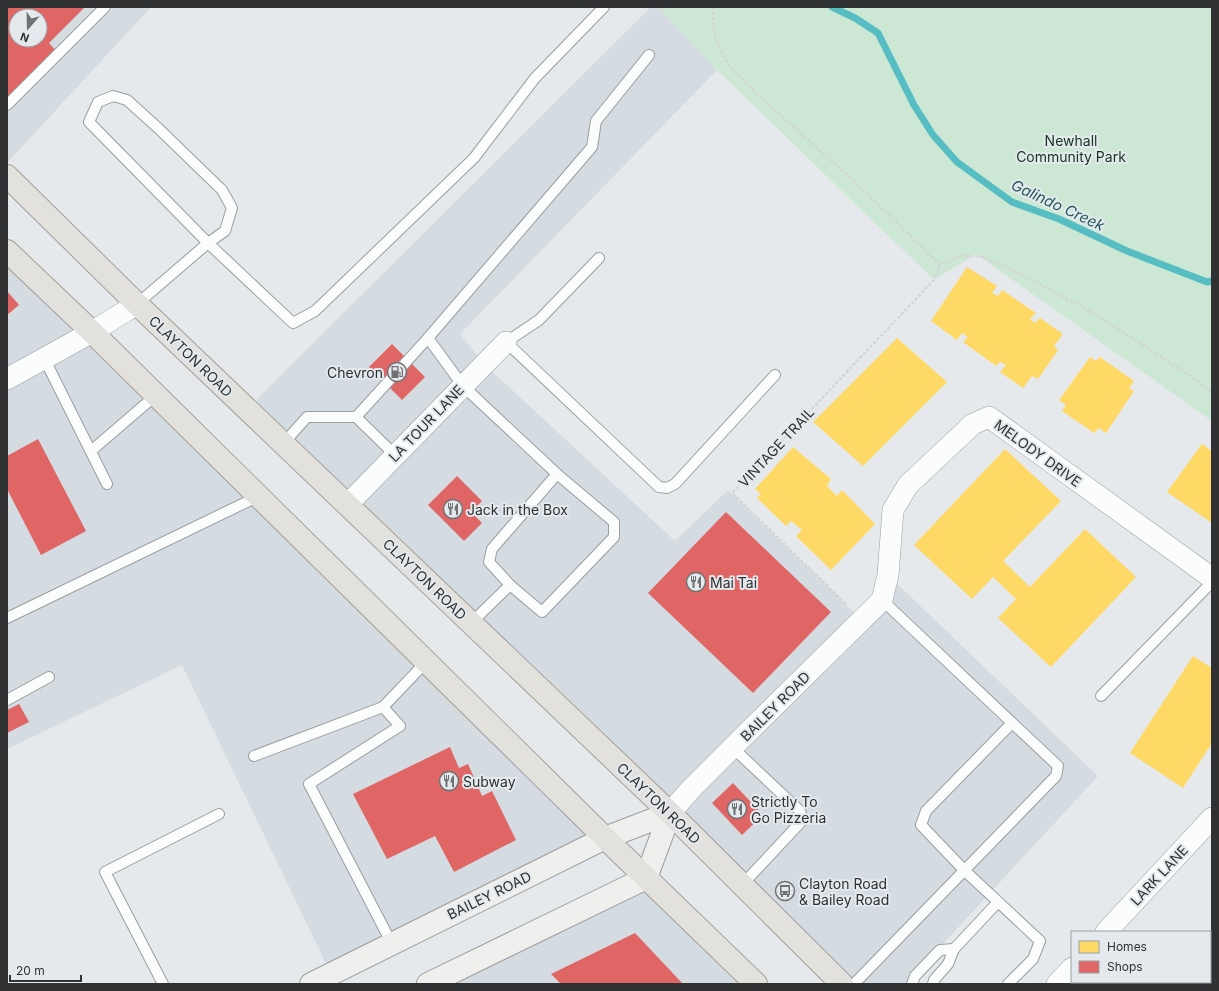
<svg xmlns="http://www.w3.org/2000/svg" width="1219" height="991" font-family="Inter,sans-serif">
<rect width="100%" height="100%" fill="#e6e9eb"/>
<g fill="#d4dbe1" fill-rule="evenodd">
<path d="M7,7H151L7,163ZM16,16H40V40H16Z"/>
<polygon points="651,7 659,7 717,70 460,334 484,364 675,541 728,490 862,620 888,575 1098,776 906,984 842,984 247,409"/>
<polygon points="7,251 605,838 331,974 182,665 7,749"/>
<polygon points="646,878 756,984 428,984"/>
</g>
<polygon fill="#cce8d4" points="659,7 1212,7 1212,421 976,254 934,280 717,70"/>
<g fill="#ffd966">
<polygon points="967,267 997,286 992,293 998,296 1002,290 1036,313 1030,319 1035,323 1040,318 1063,334 1054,346 1058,350 1038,379 1032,376 1023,388 1000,372 1006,365 1000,362 996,366 963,342 968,337 962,333 957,340 931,321"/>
<polygon points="897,338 947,382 863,466 813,422"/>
<polygon points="1090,357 1096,361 1100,357 1134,381 1129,388 1134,391 1106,433 1099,428 1094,433 1062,411 1066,405 1059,400"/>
<polygon points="1202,444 1212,451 1212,523 1167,492"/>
<polygon points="793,447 831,479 827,486 837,496 842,490 875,524 831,570 796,536 802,530 791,521 786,526 757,498 761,494 755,489"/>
<polygon points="1005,449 1061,501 1003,561 1030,587 1085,529 1136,577 1051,667 998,618 1016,599 993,577 972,599 914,545"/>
<polygon points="1193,656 1212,668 1212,743 1183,788 1130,753"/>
</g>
<g fill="#e06666" fill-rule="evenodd">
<path d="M7,7H85L49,43L57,52L7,99ZM16,16H40V40H16Z"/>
<polygon points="7,291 19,305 7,315"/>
<polygon points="392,344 425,377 402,400 369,367"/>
<polygon points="38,439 86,531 41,555 7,489 7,456"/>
<polygon points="457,476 482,501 471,512 482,523 464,541 428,505"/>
<polygon points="726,512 831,612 753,693 648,593"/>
<polygon points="19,704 29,722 7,733 7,710"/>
<polygon points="450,747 459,768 468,764 482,796 492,791 516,840 454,872 435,836 387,859 353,794"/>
<polygon points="733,783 763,815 742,835 712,803"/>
<polygon points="635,933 683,984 561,984 551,974"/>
</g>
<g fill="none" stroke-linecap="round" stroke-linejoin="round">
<polyline stroke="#56bec2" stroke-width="7" points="832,7 855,18 878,33 914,105 933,135 957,162 1012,202 1059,219 1127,251 1207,282 1212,281"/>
<g stroke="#9b9d9f" stroke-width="12">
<g id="lane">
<polyline points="7,105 105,7"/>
<polyline points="599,258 539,320 506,342 659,487 667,488 675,484 775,375"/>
<polyline points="137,304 208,243 225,231 232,208 222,190 158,128 127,100 113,96 98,102 89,122 208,243 293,323 315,311 474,158 535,78 604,7"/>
<polyline points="44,358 107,484"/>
<polyline points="356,417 395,455"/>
<polyline points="283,444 307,417 356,417 428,338"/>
<polyline points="91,451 156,395"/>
<polyline points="557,474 492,549 489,562 510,585 542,612 614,537 614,522 557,474 463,386 428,338 592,147 596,121 649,55"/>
<polyline points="7,618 259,496"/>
<polyline points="471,623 510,585"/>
<polyline points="1101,696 1212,582"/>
<polyline points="7,700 49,677"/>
<polyline points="383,707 400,726 309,784 392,944"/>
<polyline points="733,748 800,811 802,817 800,823 742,885"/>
<polyline points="254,756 383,707 426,662"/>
<polyline points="163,984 105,872 219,814"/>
<polyline points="854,984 1056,776 1058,766 882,600"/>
<polyline points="912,984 915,976 940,950 954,949"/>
<polyline points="933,984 934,980 948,964 954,949 998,902"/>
<polyline points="1008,984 1033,959 1040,941 964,870 921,825 926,811 1012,723"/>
</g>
</g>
<g stroke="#9b9d9f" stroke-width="22">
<g id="street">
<polyline points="7,379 92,332 137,304"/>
<polyline points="347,505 506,342"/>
<polyline points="670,813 690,790 749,731 882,600 888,575 893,510 908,485 973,424 989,417 1212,578"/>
<polyline points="1106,932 1212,818"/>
<polyline points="1057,984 1072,968"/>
</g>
</g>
<g stroke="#9b9d9f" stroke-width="24">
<g id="secondary">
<polyline points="311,984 605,838 670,813"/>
<polyline points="428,984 646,878 670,813"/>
</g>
</g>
<g stroke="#a3a098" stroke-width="24">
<g id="primary">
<polyline points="7,176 137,304 670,813 842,984"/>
<polyline points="7,251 92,332 605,838 756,984"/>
</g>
</g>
<g stroke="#d3d5d5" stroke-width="2.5" stroke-dasharray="3 2" stroke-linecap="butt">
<polyline points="713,7 713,21 716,40 729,66 758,95 856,183 940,265 959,256 979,256 1004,266 1085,308 1181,370 1212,392"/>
<polyline points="846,604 732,493 934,280 940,265"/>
</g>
<use href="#lane" stroke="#fbfcfc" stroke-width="10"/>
<use href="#street" stroke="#fbfcfc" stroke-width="21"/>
<use href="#secondary" stroke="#efefed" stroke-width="22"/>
<use href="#primary" stroke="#e3e1dd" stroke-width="22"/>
</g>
<defs>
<g id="fuel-ring" transform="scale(1)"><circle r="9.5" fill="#e4e9ed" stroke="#6f7173" stroke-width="1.5"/><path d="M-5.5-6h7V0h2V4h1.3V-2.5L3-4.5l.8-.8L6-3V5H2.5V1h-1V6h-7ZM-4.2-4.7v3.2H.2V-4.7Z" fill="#6f7173"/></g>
<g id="restaurant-ring" transform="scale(1)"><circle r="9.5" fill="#e4e9ed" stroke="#6f7173" stroke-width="1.5"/><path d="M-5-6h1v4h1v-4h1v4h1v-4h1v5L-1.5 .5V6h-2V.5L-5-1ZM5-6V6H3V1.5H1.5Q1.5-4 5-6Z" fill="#6f7173"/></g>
<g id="bus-ring" transform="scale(1)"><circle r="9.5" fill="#e4e9ed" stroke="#6f7173" stroke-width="1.5"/><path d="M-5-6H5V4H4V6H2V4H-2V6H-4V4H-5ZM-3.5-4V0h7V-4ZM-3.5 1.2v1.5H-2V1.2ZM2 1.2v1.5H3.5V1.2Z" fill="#6f7173"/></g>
</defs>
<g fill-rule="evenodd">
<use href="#fuel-ring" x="397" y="372"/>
<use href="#restaurant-ring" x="453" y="509"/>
<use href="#restaurant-ring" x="696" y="582"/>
<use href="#restaurant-ring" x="449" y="781"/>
<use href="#restaurant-ring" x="737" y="809"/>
<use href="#bus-ring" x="785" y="891"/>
</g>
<g text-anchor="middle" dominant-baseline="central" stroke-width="4" stroke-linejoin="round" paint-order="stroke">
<g font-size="14" fill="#14341e" stroke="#e4e9ed">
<text x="1071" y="140">Newhall<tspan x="1071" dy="16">Community Park</tspan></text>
</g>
<g font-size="14" fill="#2f3133" stroke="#e4e9ed">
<text transform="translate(191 356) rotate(44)">CLAYTON ROAD</text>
<text transform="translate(426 423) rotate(-46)">LA TOUR LANE</text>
<text transform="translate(776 447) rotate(-47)">VINTAGE TRAIL</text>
<text transform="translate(1038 453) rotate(36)">MELODY DRIVE</text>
<text transform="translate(425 579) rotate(44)">CLAYTON ROAD</text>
<text transform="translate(775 706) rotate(-45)">BAILEY ROAD</text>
<text transform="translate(659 803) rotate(44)">CLAYTON ROAD</text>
<text transform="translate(1159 875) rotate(-47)">LARK LANE</text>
<text transform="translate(489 895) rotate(-26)">BAILEY ROAD</text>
</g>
<g font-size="14" fill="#2f3133" stroke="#e4e9ed" text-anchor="start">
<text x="383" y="372" text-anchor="end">Chevron</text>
<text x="467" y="509">Jack in the Box</text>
<text x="710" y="582">Mai Tai</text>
<text x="463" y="781">Subway</text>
<text x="751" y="801">Strictly To<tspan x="751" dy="16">Go Pizzeria</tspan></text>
<text x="799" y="883">Clayton Road<tspan x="799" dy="16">&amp; Bailey Road</tspan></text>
</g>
<g font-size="15" font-style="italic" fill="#255b5d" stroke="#e4e9ed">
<text transform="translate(1058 205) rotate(25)">Galindo Creek</text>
</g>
</g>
<rect width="1219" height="991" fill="none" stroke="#2f3133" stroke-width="16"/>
<rect x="1071" y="931" width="140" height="52" fill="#e4e9ed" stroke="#9c9fa3"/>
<rect x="1079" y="941" width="20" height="12" fill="#ffd966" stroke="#9c9fa3"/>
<text x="1107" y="951" font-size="12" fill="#2f3133">Homes</text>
<rect x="1079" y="961" width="20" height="12" fill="#e06666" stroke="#9c9fa3"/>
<text x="1107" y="971" font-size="12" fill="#2f3133">Shops</text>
<g transform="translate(28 28) rotate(200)"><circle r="19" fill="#e4e9ed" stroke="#9c9fa3"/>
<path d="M0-3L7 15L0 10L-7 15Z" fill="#6f7173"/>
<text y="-6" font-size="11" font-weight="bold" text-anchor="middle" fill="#2f3133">N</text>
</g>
<path d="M10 975v6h71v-6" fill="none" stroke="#2f3133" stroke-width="2"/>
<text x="16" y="975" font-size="12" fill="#2f3133" stroke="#e4e9ed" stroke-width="3" paint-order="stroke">20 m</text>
</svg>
